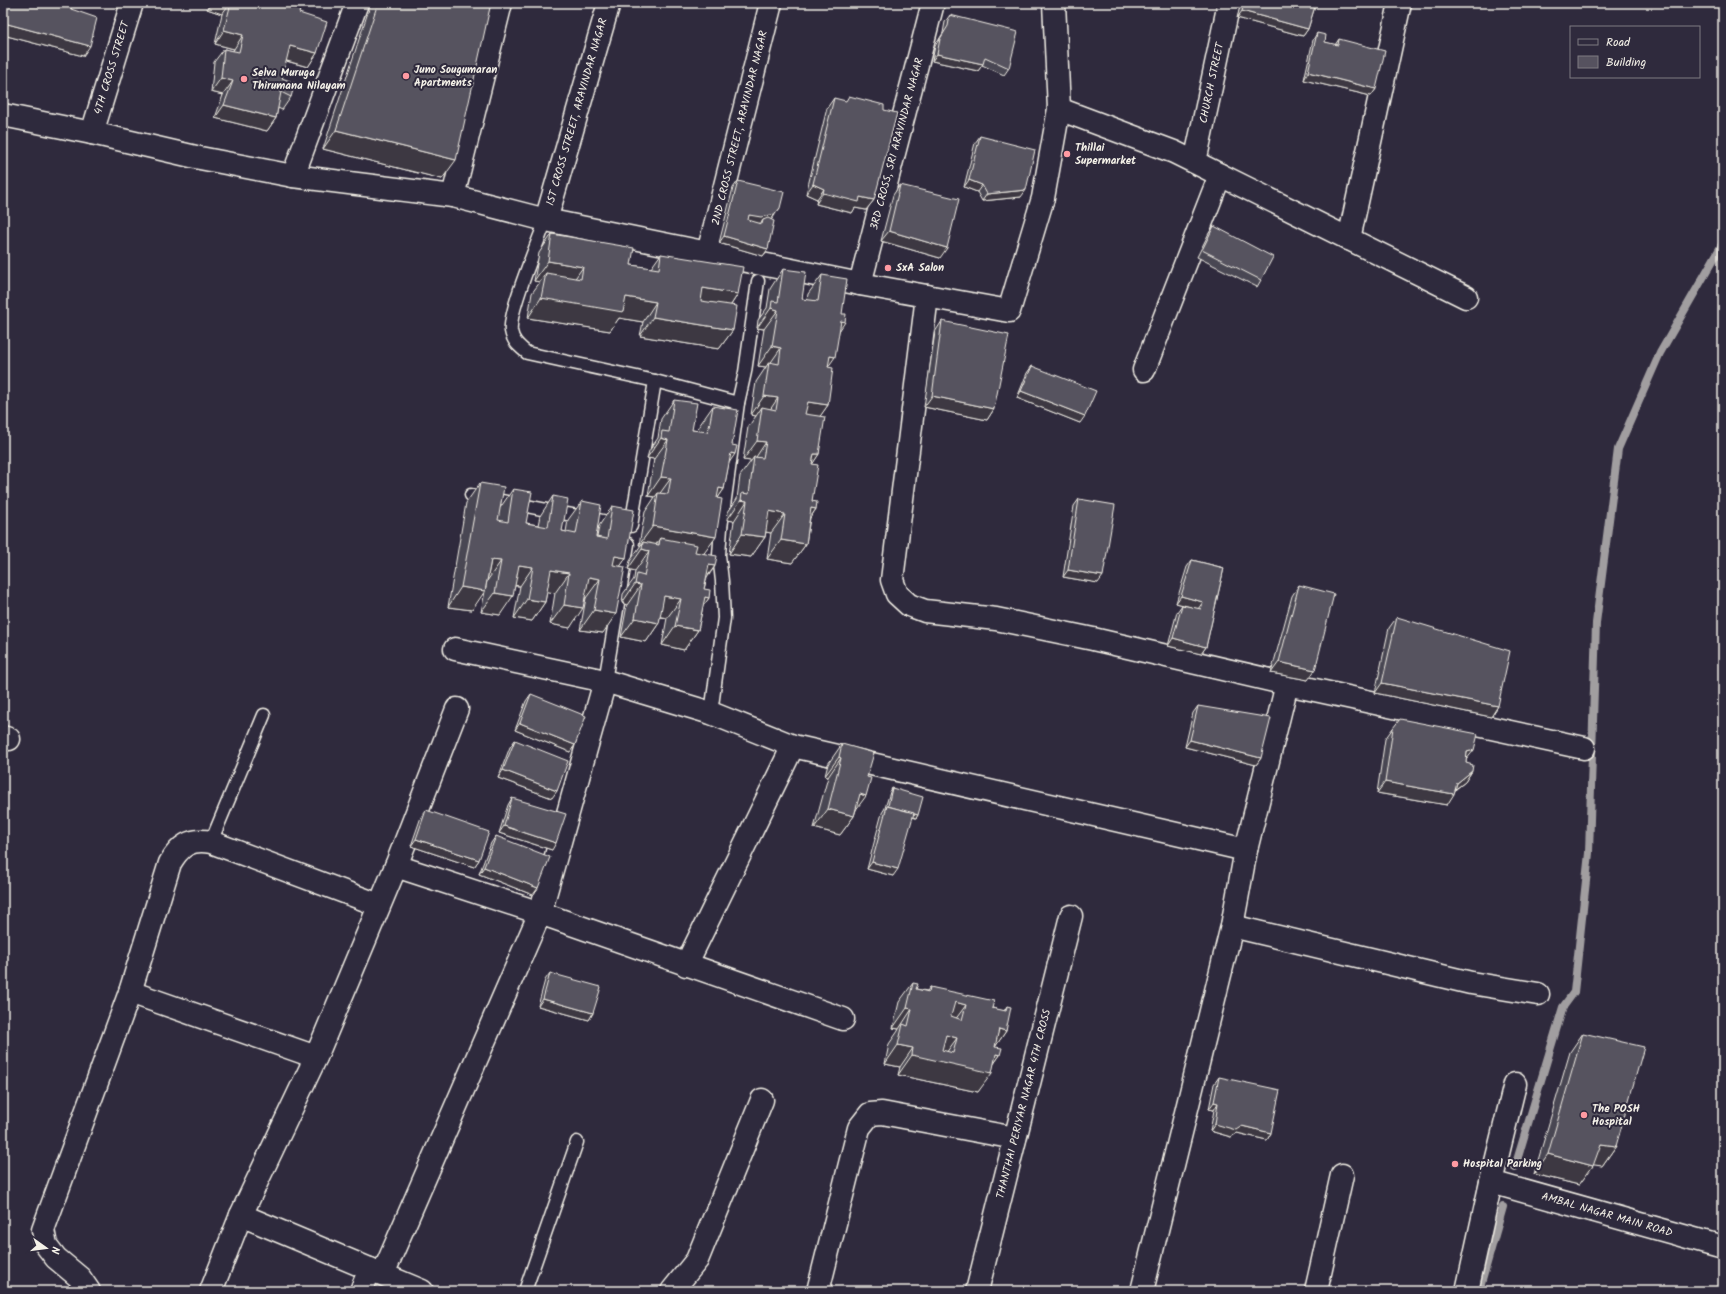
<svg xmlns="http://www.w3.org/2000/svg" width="1726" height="1294" font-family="Kalam,sans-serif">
<rect width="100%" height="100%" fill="#2f2a3d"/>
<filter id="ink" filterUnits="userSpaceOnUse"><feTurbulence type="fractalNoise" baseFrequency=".025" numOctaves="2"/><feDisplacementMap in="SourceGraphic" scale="8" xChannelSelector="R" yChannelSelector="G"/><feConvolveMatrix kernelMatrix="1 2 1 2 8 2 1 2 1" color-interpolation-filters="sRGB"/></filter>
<g filter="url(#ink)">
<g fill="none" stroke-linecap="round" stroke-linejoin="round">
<g stroke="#a19ea0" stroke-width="8">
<polyline points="1515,1167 1563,1007 1574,992 1589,853 1596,623 1618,449 1660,353 1723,243"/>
<polyline points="1479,1291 1503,1207"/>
</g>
<g stroke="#f4f1e8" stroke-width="15">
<g id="lane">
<path d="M546,220C538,242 508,312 511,331C513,342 519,346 527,353L655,381L738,403"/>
<polyline points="471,495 618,524"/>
<polyline points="631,526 655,381"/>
<polyline points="605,681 628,544"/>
<polyline points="711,713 724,618 722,581 719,555 721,528 738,403 745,372 758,281"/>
<polyline points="211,842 264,715"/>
<polyline points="525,1291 577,1142"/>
</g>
</g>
<g stroke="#f4f1e8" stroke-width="25">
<g id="street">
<polyline points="1059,109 1174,152 1466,297"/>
<polyline points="3,115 92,133 200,158 293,176 453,196 546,220 860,284 1009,311 1043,198 1059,109 1054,3"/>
<polyline points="92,133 132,3"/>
<polyline points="1195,162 1229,3"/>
<polyline points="293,176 357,3"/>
<polyline points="453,196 501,3"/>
<polyline points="546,220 609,3"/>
<polyline points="1349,239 1400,3"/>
<polyline points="708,253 771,3"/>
<polyline points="860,284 933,3"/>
<polyline points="927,296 892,580 897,594 909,605 925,611 996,619 1093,639 1287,684 1584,748"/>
<polyline points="1144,370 1220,175"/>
<polyline points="455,649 605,681 711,713 793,746"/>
<polyline points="3,737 9,739"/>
<polyline points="396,866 540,913 843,1019"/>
<polyline points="1232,926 1471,983 1538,994"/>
<polyline points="686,965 793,746 1246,850"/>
<polyline points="130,992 316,1057"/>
<polyline points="1491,1182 1723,1247"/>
<polyline points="241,1215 422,1291"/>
<polyline points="383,1274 540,913 605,681"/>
<path d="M89,1291L80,1278L56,1258L46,1245L43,1230L130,992L170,863C180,846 190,838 211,842L379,905"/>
<polyline points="211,1291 241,1215 316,1057 396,866 457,709"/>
<polyline points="361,1291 370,1269"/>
<polyline points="672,1291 697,1260 762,1100"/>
<polyline points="818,1291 859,1128 870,1114 882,1113 1015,1138"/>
<polyline points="977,1291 1071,916"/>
<polyline points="1142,1291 1232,926 1246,850 1287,684"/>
<polyline points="1316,1291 1342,1175"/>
<polyline points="1467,1291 1491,1182 1515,1084"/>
</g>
</g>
<use href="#lane" stroke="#2f2a3d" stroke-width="12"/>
<use href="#street" stroke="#2f2a3d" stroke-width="22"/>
</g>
<g fill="#4a4752" stroke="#f4f1e8">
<polygon points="3,3 72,3 71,9 83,56 3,35"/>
<polygon points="209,3 302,3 299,13 317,53 308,67 286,61 282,78 291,97 282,110 278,108 276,118 267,131 215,118 223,95 211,92 214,62 224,49 233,51 234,49 215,44 222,14 207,9"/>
<polygon points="371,3 491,3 442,179 323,149"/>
<polygon points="1241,3 1316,3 1308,29 1303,36 1237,18"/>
<polygon points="950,15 1009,68 1004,75 982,65 978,71 932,61 935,46 943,33 945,22"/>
<polygon points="1317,33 1325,42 1335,45 1339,39 1376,89 1371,96 1304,80 1313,40"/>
<polygon points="834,98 874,200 866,210 855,208 852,213 816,204 817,199 806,194 827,108"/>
<polygon points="980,136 1021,197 982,201 977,192 964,187 975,143"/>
<polygon points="738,181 775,215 771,220 768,249 763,256 719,243 733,188"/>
<polygon points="900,185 940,258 881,241 893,195"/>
<polygon points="1214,226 1261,280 1257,287 1197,257 1209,233"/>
<polygon points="552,234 631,265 651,268 661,254 738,294 731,305 733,330 719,349 640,336 643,322 619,318 610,331 528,318 532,293 540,282 534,281 539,253"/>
<polygon points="783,269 802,299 807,300 808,294 822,275 839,331 828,367 828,405 820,416 819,454 812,464 812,501 816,509 810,518 806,544 792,563 767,559 771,533 766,532 765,537 751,557 729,554 734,521 727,520 728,512 737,499 740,476 751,461 743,460 748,427 756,416 751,415 756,382 766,367 758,366 764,329 757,328 758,320 767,308 770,289"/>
<polygon points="942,321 994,409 987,420 924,407 935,332"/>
<polygon points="1032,366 1080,423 1017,398 1027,373"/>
<polygon points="674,400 692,430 698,431 699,426 713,406 729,462 724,489 717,499 704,553 715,566 707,578 704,589 709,598 703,606 698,630 684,650 662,645 667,618 660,617 659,623 646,642 621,637 627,605 622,603 623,594 634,579 635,571 628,569 630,561 641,545 639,545 645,512 655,497 648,496 654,459 647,458 649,451 658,438 661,419"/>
<polygon points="480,483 500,508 513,489 526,523 538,525 540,516 553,496 562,531 566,532 568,520 582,501 596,537 597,537 599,526 612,506 626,558 620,566 603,633 580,630 586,598 585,598 570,628 550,624 555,593 547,591 545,602 532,621 514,618 520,586 515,586 500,615 481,612 487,581 472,610 448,607 466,503"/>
<polygon points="1079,499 1098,583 1063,577 1074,506"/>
<polygon points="1192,560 1224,568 1206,647 1201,654 1168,646 1177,612 1182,605 1187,606 1176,603 1187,567"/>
<polygon points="1299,585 1308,680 1271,673 1292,596"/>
<polygon points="1397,617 1498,706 1491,717 1375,693 1389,628"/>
<polygon points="531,694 570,752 515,730 526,701"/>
<polygon points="1198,706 1261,758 1256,765 1185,747 1193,713"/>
<polygon points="1393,728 1466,760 1466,763 1472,771 1465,782 1456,789 1447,805 1377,793 1385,739"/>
<polygon points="515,740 552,798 498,778 510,747"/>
<polygon points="842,744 867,777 854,816 840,835 814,828 828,777 825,776 828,764"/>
<polygon points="892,788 918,815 916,818 912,817 893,876 867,869 882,813 885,808 890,792"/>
<polygon points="512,798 552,850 499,833 508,805"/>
<polygon points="426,810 479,860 474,867 411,846 421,817"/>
<polygon points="496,836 538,888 533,895 479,874 491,843"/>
<polygon points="550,973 593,1013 589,1020 538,1006 545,980"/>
<polygon points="913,983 916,989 927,991 930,987 992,1008 1004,1011 1007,1006 1006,1031 995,1047 1000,1055 993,1065 978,1092 898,1075 900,1067 885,1064 889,1044 898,1031 899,1029 893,1028 899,1002"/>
<polygon points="1583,1033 1616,1146 1602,1166 1594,1164 1579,1185 1534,1174 1570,1052"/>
<polygon points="1219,1077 1271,1133 1267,1140 1237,1133 1231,1137 1210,1131 1214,1110 1209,1109 1214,1084"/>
</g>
<g fill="#3c3942" stroke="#f4f1e8">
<polygon points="211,3 230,3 222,14 207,9"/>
<polygon points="1242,11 1308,29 1303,36 1237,18"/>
<polygon points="4,23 90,46 83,56 3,35 3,24"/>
<polygon points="224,30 243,35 234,49 215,44"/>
<polygon points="290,46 317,53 308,67 280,59"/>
<polygon points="937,54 983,64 978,71 932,61"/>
<polygon points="1308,72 1376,89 1371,96 1304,80"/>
<polygon points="221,78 233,81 223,95 211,92"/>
<polygon points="224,105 276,118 267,131 215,118"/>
<polygon points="336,130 456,160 442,179 323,149"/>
<polygon points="969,180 982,185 977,192 964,187"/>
<polygon points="813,184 824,189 817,199 806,194"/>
<polygon points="1026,190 1021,197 982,201 987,194"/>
<polygon points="823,193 860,197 874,200 866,210 855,208 852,213 816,204"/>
<polygon points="780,208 770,221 763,220 761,223 756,224 744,222 749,215"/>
<polygon points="889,231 947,248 940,258 881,241"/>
<polygon points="724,236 768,249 763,256 719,243"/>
<polygon points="548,261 583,267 569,287 546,273 540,282 534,281"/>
<polygon points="703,288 738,294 725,314 689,308"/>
<polygon points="626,297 656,302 643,322 619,318 610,331 528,318 541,298"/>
<polygon points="771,308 778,310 764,329 757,328"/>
<polygon points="653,317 733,330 719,349 640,336"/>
<polygon points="841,321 845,322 832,342"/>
<polygon points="772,346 781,348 769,365 769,362 766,367 758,366"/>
<polygon points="830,356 835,357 821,377"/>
<polygon points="1021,391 1085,416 1080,423 1017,398"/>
<polygon points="764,396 778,398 765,417 762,407 756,416 751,415"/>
<polygon points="932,396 994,409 987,420 924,407"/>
<polygon points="808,402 828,405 814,425 794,422"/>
<polygon points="661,438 668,440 654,459 647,458"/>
<polygon points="757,441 766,442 754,460 754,457 751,461 743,460"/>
<polygon points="731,453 735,454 722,473"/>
<polygon points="814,454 819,454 806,474"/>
<polygon points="661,477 671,478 658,496 658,493 655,497 648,496"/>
<polygon points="719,488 724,489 711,508"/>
<polygon points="741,500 747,501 734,521 727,520"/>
<polygon points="811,508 816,509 802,529"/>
<polygon points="769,511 785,514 771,533 755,530"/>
<polygon points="653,526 716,537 702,556 659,545 660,538 654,548 643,542 641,545 639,545"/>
<polygon points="742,534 765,537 751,557 729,554"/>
<polygon points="781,540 806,544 792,563 767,559"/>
<polygon points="642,549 649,551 635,571 628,569"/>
<polygon points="615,556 626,558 613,577 601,575"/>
<polygon points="491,560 501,561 487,581"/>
<polygon points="519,565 533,567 520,586 505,584"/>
<polygon points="709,565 715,566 701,585"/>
<polygon points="551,570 569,573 555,593 537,590"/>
<polygon points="1068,570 1103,576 1098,583 1063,577"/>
<polygon points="589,577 600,579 586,598 575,597"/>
<polygon points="635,584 641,585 627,605 622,603"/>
<polygon points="461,587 485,591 472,610 448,607"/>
<polygon points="495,593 513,596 500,615 481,612"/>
<polygon points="664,596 681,599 667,618 651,615"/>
<polygon points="1181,596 1203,602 1198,609 1176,603"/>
<polygon points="705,597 709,598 695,617"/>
<polygon points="527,599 545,602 532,621 514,618"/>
<polygon points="564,605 583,608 570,628 550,624"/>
<polygon points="594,610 616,614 603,633 580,630"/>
<polygon points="635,618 659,623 646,642 621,637"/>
<polygon points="675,626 698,630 684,650 662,645"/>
<polygon points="1173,638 1206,647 1201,654 1168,646"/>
<polygon points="1279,662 1315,670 1308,680 1271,673"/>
<polygon points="1382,683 1498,706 1491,717 1375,693"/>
<polygon points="520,723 575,745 570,752 515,730"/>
<polygon points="1190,740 1261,758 1256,765 1185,747"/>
<polygon points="1474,750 1466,760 1467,752"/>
<polygon points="839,757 841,758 828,777 825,776"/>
<polygon points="503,770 557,791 552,798 498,778"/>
<polygon points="1472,771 1465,782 1450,793 1457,783"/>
<polygon points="1385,782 1454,794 1447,805 1377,793"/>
<polygon points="860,794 866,796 852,815"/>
<polygon points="887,807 918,815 916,818 886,810"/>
<polygon points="828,809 854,816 840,835 814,828"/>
<polygon points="504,826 556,843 552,850 499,833"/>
<polygon points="416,839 479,860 474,867 411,846"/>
<polygon points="872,862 898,869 893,876 867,869"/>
<polygon points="484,867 538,888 533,895 479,874"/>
<polygon points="543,999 593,1013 589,1020 538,1006"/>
<polygon points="955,1002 966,1005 952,1024 941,1021"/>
<polygon points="907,1008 912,1009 899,1029 893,1028"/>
<polygon points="999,1029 1006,1031 993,1050"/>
<polygon points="946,1035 957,1038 943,1057 932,1055"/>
<polygon points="898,1045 913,1048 900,1067 885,1064"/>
<polygon points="996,1054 1000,1055 988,1072 992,1073 978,1092 898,1075 912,1055"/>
<polygon points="1214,1102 1218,1103 1214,1110 1209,1109"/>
<polygon points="1215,1124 1242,1126 1271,1133 1267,1140 1237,1133 1231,1137 1210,1131"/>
<polygon points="1601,1144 1616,1146 1602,1166 1587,1164"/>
<polygon points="1548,1154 1593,1166 1579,1185 1534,1174"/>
</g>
<g fill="#56525f" stroke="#f4f1e8" fill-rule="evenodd">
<polygon points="8,3 72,3 71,9 97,18 90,46 4,23"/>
<polygon points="231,3 302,3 299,13 327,22 317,53 290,46 282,78 295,83 291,97 281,92 276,118 224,105 233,81 221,78 224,49 239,52 243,35 224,30"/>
<polygon points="378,3 491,3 456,160 336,130"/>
<polygon points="1244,3 1316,3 1308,29 1242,11"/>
<polygon points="950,15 1018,32 1009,68 985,57 983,64 937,54 940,39 948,26"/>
<polygon points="1317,33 1326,35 1325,42 1338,45 1339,39 1385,51 1376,89 1308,72"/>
<polygon points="849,96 884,105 884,110 897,113 874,200 860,197 859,202 823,193 824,189 813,184 834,98 846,101"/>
<polygon points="980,136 1035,150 1026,190 987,194 982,185 969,180"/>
<polygon points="738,181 784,192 780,208 775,214 761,217 749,215 748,220 762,224 763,220 768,218 774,221 768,249 724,236"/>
<polygon points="900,185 959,199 947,248 889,231"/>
<polygon points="1214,226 1273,257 1261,280 1202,250"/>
<polygon points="552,234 634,248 631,265 659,269 661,254 743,267 738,294 703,288 701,301 737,306 733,330 653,317 656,302 626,297 623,312 541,298 546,273 581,279 583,267 548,261"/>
<polygon points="783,269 806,272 802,299 818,301 822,275 847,279 842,314 846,314 845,322 841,321 835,357 830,356 828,367 833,368 828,405 808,402 805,414 825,417 819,454 814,454 812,464 818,465 812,501 817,502 816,509 811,508 806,544 781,540 785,514 769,511 765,537 742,534 747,501 741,500 742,493 749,494 754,457 763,458 766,442 757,441 762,407 776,410 778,398 764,396 769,362 779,364 781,348 772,346 778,310 771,308 772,301 778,302"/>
<polygon points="942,321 1009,335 994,409 932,396"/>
<polygon points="1032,366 1096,391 1085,416 1021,391"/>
<polygon points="674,400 697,403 692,430 708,432 713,406 738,410 732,445 737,446 735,454 731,453 724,489 719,488 717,498 722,499 716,537 653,526 658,493 668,494 671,478 661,477 668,440 661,438 662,431 669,432"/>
<polygon points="480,483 504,487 498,520 508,522 513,489 532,492 526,523 548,527 553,496 568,499 562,531 576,534 582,501 601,505 596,537 607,539 612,506 634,510 626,558 615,556 613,565 625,567 616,614 594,610 600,579 589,577 583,608 564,605 569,573 551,570 545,602 527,599 533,567 519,565 513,596 495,593 501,561 491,560 485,591 461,587"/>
<polygon points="1079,499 1115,505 1103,576 1068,570"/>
<polygon points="660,538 697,545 695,552 717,556 715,566 709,565 704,589 710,590 709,598 705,597 698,630 675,626 681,599 664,596 659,623 635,618 641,585 635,584 637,574 644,576 649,551 642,549 643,542 659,545"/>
<polygon points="1192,560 1224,568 1206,647 1173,638 1182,605 1201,609 1203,602 1181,596"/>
<polygon points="1299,585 1334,594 1315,670 1279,662"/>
<polygon points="1397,617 1510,651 1498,706 1382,683"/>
<polygon points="531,694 586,716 575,745 520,723"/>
<polygon points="1198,706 1271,718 1261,758 1190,740"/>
<polygon points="1400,719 1478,734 1474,750 1467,752 1466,763 1473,765 1472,771 1457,783 1454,794 1385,782 1393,728"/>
<polygon points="515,740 568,761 557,791 503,770"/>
<polygon points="842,744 874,753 867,777 871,778 866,796 860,794 854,816 828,809 841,758 839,757"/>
<polygon points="892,788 923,797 918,815 888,806"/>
<polygon points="512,798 566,814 556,843 504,826"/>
<polygon points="887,806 914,813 898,869 872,862"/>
<polygon points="426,810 489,832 479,860 416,839"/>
<polygon points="496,836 550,857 538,888 484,867"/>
<polygon points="550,973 601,987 593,1013 543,999"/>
<path d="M913,983L918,984L916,989L929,992L930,987L994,1001L992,1008L1006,1011L1007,1006L1011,1007L1006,1031L999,1029L995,1047L1002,1048L1000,1055L996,1054L992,1073L912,1055L913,1048L898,1045L903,1024L908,1026L912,1009L907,1008ZM955,1002L966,1005L962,1020L951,1016ZM946,1035L957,1038L953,1053L942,1050Z"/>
<polygon points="1583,1033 1644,1047 1616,1146 1601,1144 1593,1166 1548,1154"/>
<polygon points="1219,1077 1280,1090 1271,1133 1242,1126 1236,1130 1215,1124 1218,1103 1214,1102"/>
</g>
</g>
<g fill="#ff9aa2" stroke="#2f2a3d" stroke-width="1.5">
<circle cx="406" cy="76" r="4"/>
<circle cx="244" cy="79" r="4"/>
<circle cx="1067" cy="154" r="4"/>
<circle cx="888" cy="268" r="4"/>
<circle cx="1584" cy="1115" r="4"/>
<circle cx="1455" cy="1164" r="4"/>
</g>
<g text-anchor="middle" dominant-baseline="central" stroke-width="4" stroke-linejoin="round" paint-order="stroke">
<g font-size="11" fill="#f4f1e8" stroke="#2f2a3d">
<text transform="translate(112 68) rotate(-73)">4TH CROSS STREET</text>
<text transform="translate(1212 83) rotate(-78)">CHURCH STREET</text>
<text transform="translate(577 112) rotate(-74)">1ST CROSS STREET, ARAVINDAR NAGAR</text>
<text transform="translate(740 128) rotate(-76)">2ND CROSS STREET, ARAVINDAR NAGAR</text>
<text transform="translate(897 144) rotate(-75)">3RD CROSS, SRI ARAVINDAR NAGAR</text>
<text transform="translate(1024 1104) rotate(-76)">THANTHAI PERIYAR NAGAR 4TH CROSS</text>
<text transform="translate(1607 1215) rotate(16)">AMBAL NAGAR MAIN ROAD</text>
</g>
<g font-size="11" font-weight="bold" fill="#f4f1e8" stroke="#2f2a3d" text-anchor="start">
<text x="414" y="70">Juno Sougumaran<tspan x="414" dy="13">Apartments</tspan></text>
<text x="252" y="73">Selva Muruga<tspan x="252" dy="13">Thirumana Nilayam</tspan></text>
<text x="1075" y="148">Thillai<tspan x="1075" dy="13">Supermarket</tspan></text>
<text x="896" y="268">SxA Salon</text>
<text x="1592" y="1109">The POSH<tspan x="1592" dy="13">Hospital</tspan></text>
<text x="1463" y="1164">Hospital Parking</text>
</g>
</g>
<rect width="1726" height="1294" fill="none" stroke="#2f2a3d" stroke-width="16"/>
<rect x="8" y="8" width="1710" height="1278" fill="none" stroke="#f4f1e8" stroke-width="1.5" filter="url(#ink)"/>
<rect x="1570" y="26" width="130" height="52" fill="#2f2a3d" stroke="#7e7a81"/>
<rect x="1578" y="39" width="20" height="6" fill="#2f2a3d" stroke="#7e7a81"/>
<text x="1606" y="46" font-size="12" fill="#f4f1e8">Road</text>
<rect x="1578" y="56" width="20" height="12" fill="#56525f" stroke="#7e7a81"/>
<text x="1606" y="66" font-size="12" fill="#f4f1e8">Building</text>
<g transform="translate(46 1248) rotate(104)" stroke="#2f2a3d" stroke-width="3" paint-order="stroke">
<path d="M0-3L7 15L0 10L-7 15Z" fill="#f4f1e8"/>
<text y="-6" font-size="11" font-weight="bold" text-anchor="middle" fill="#f4f1e8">N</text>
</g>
</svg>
